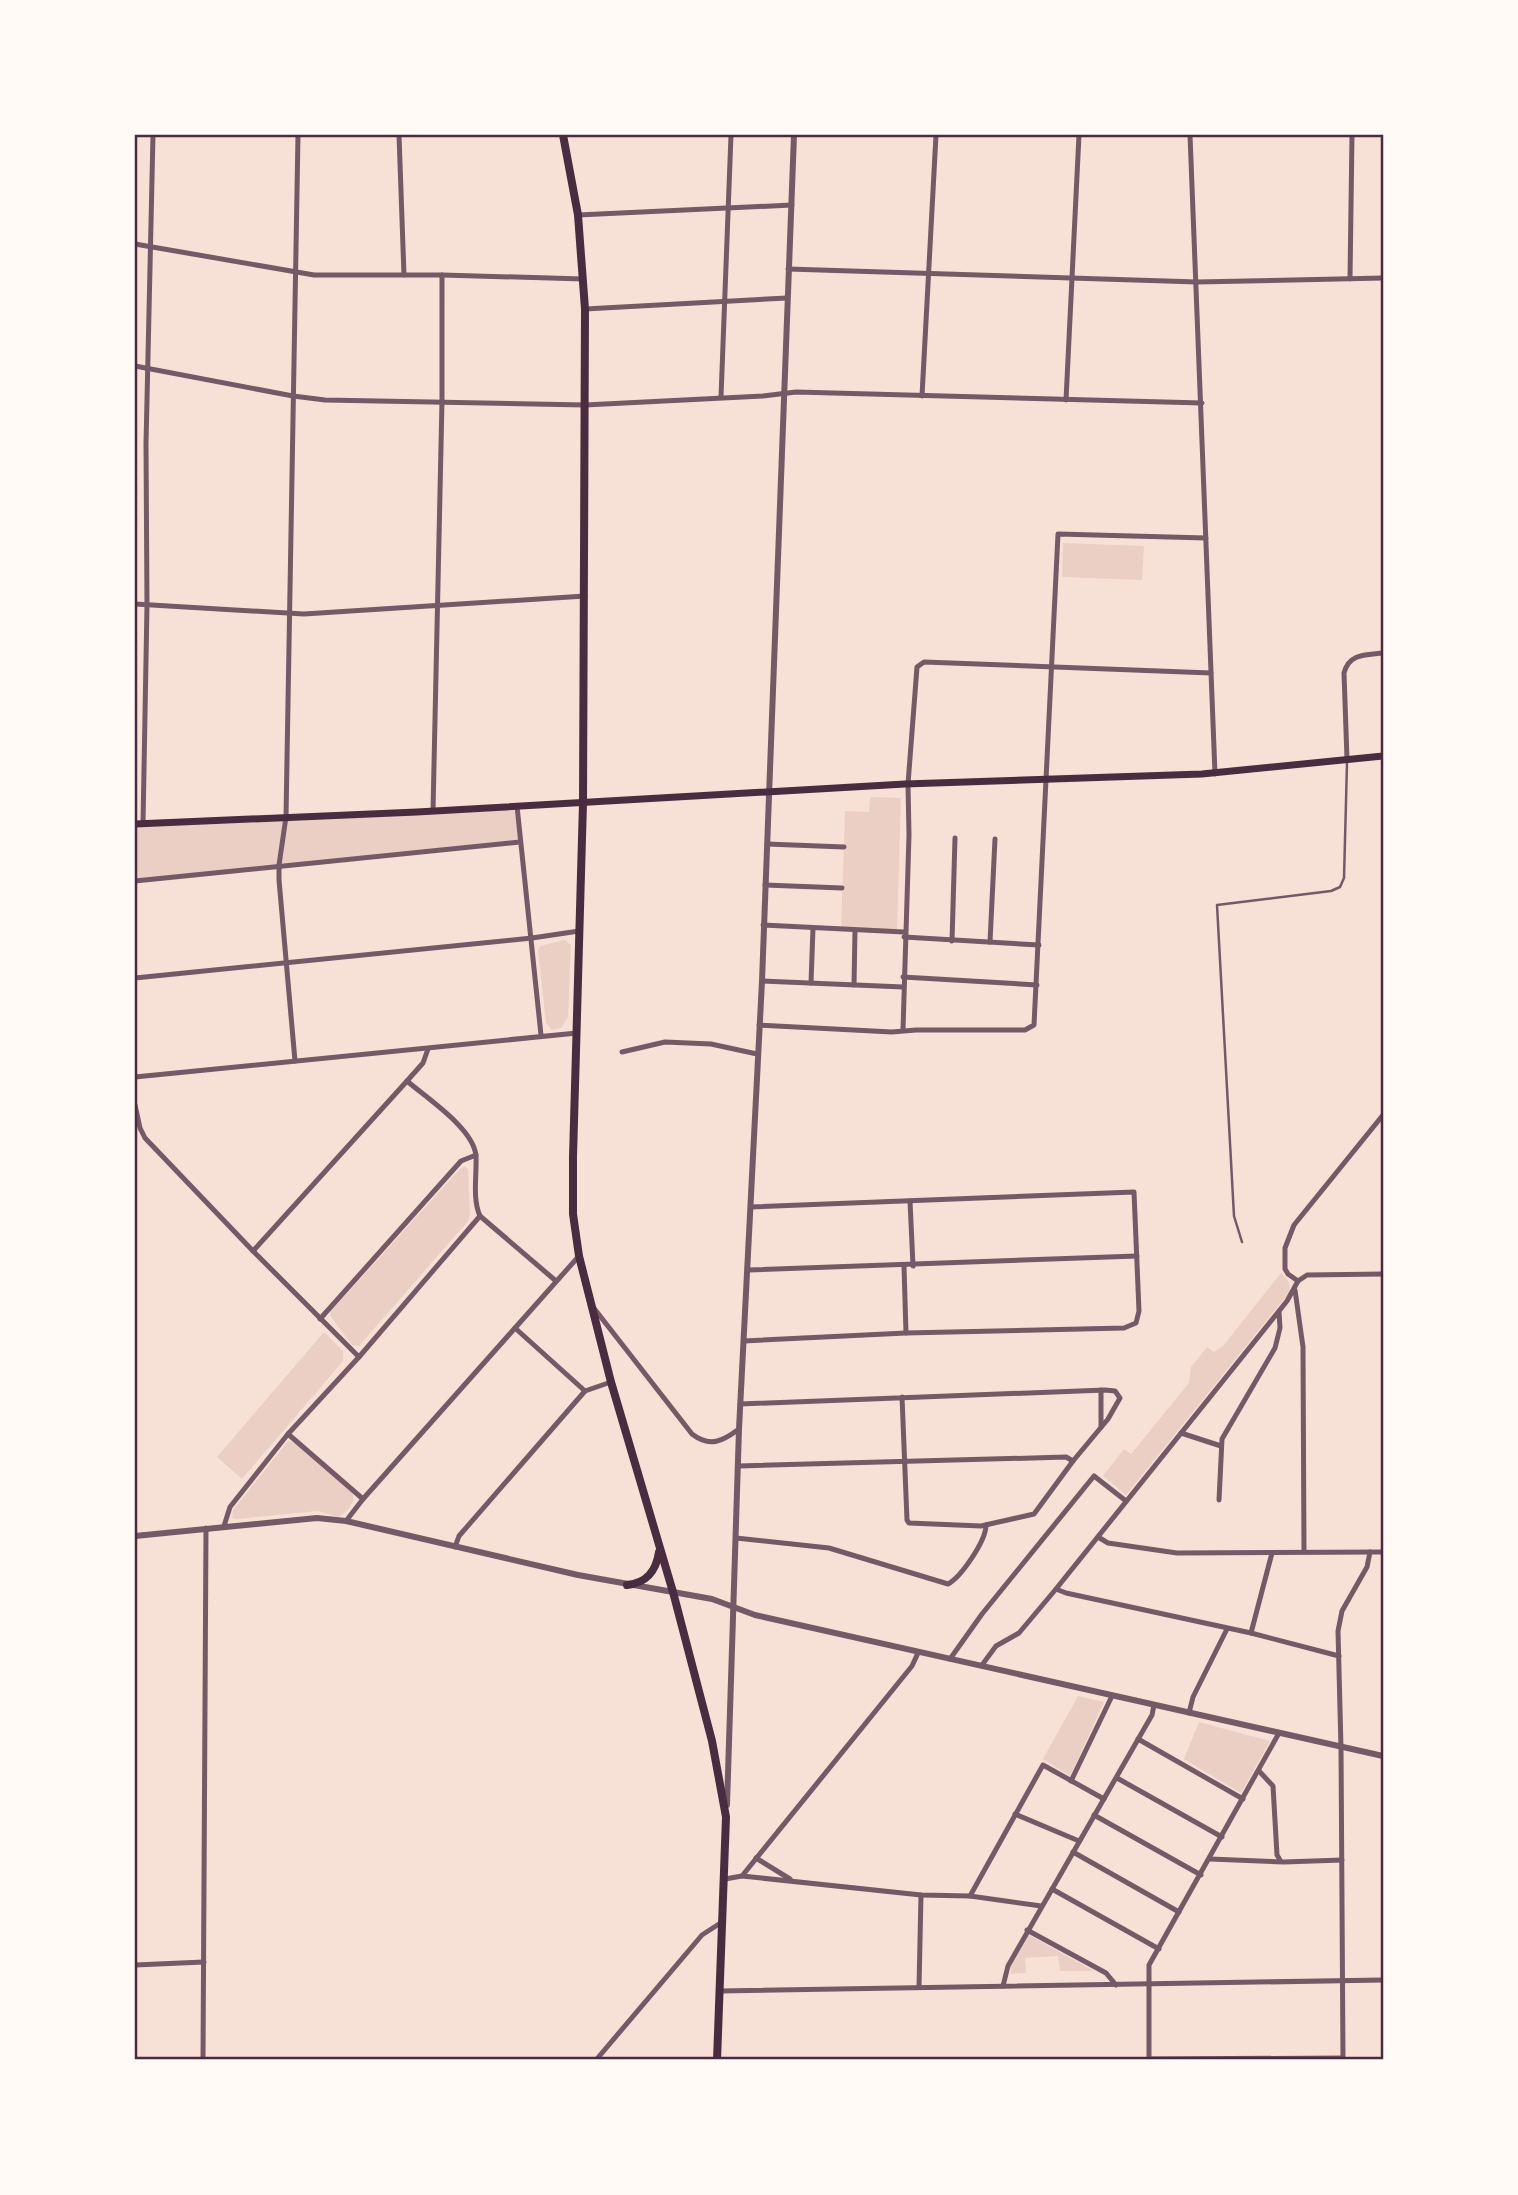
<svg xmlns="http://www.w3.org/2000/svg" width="1518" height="2195" font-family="'Titillium Web',sans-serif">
<rect width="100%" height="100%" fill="#f7e1d7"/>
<g fill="#ebcfc5">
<polygon points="1063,543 1144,546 1142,580 1062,577"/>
<polygon points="870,797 901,798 897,932 841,929 845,811 869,812"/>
<polygon points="517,806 520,842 135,881 135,824"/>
<polygon points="564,940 571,945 568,1017 561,1028 552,1030 546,1023 538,951 540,946"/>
<polygon points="465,1166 468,1170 470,1215 468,1221 359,1346 352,1345 331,1317 330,1312 460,1169"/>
<path d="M1281,1273C1288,1280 1292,1284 1288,1294L1126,1495L1103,1476L1124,1449L1131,1454L1189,1383L1191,1367L1207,1347L1214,1352L1223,1346Z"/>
<polygon points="324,1332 343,1351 343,1361 242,1479 217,1457"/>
<path d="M288,1441L295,1443L353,1494C355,1504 347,1513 338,1517L318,1511L237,1519L232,1518L233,1510Z"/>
<polygon points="1078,1696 1104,1702 1070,1776 1043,1759"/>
<polygon points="1199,1722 1270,1741 1241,1793 1184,1759"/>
<polygon points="1029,1935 1094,1971 1060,1971 1058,1956 1025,1958 1026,1973 1011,1974 1011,1967"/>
</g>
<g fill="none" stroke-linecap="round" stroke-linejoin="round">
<polyline stroke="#755966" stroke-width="2.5" points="1242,1242 1234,1216 1217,905 1331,891 1340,887 1344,878 1347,763"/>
<g stroke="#755966" stroke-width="5">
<polyline points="399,135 404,275"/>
<polyline points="1190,135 1215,774"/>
<polyline points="578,215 792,205"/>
<polyline points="135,244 314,275 442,275 583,279"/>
<polyline points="788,269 1197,282 1383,278"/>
<polyline points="1350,279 1352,135"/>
<polyline points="585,309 787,298"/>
<polyline points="135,366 293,396 325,400 585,405 763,396 796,392 1202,403"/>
<polyline points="922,396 936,135"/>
<polyline points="721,397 731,135"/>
<polyline points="1066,400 1079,135"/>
<polyline points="135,604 304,614 585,596"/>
<path d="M1347,759L1344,673C1349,653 1366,655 1383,653"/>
<polyline points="517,806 541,1035"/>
<polyline points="433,811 442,401 442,275"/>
<polyline points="143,824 147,605 146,444 153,135"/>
<polyline points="767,844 844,847"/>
<polyline points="135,881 520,842"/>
<polyline points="765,885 842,888"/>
<polyline points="763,925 904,932"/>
<polyline points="904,937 1039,945"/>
<polyline points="952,941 955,838"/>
<polyline points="990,942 995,839"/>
<polyline points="903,977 1037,985"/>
<polyline points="135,978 532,938 579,931"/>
<polyline points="762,981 903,987"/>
<polyline points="811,983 813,928"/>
<polyline points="854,985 855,930"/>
<polyline points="759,1025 892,1032 916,1030 1025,1030 1034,1025 1058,534 1206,538"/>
<polyline points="903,1030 909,835 908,784 917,667 924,662 1211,673"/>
<polyline points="622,1052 665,1042 711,1044 757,1054"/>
<polyline points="295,1061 279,880 279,865 286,817 298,135"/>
<polyline points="135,1077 577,1033"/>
<path d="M407,1081C428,1099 474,1129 476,1156C477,1175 472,1198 480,1216L556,1281"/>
<polyline points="135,1105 140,1128 145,1138 253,1251 359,1357"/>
<polyline points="910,1201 913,1266"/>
<polyline points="253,1251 407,1081 423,1063 428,1049"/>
<polyline points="904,1266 906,1333"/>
<polyline points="748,1270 1137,1256"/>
<polyline points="1298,1281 1288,1274 1285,1269 1285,1248 1294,1225 1383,1115"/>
<polyline points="1295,1290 1303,1347 1304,1552"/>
<path d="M593,1307L692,1434C710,1448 723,1441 739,1429"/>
<polyline points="320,1319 461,1161 476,1155"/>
<polyline points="515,1328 585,1391"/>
<polyline points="744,1341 906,1333 1124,1328 1136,1323 1139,1311 1134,1192 751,1207"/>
<polyline points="740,1404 1105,1390 1115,1391 1120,1398 1108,1419 1073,1461 1034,1514 981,1526 909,1523 907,1520 902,1397"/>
<polyline points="1101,1427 1101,1390"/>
<polyline points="1181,1433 1221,1446"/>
<polyline points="288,1434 363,1499"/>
<polyline points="739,1466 1066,1457 1073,1461"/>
<polyline points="1219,1500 1222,1439 1275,1348 1280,1328 1279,1312"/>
<polyline points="346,1521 363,1499 579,1256"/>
<polyline points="224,1526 230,1507 288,1434 359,1357 480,1216"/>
<polyline points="1098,1537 1108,1543 1177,1553 1383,1552"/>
<path d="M736,1538L829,1548L948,1584C961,1577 986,1541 986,1525"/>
<polyline points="455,1547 459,1536 585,1391 611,1382"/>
<polyline points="1056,1589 1066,1593 1251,1633 1339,1656"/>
<polyline points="1251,1633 1272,1553"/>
<polyline points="950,1659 982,1614 1094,1476 1126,1501"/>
<polyline points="982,1665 996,1646 1019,1633 1056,1589 1287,1301 1298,1281 1307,1275 1383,1274"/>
<polyline points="1189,1713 1193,1697 1227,1629"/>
<polyline points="1138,1739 1243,1799"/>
<polyline points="1259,1771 1273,1786 1277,1855 1280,1860"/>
<polyline points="1117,1778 1222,1837"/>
<polyline points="1071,1781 1112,1696"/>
<polyline points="1015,1814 1079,1841"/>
<polyline points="1094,1815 1201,1875"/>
<polyline points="1073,1852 1179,1912"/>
<polyline points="756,1858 790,1879"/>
<polyline points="1210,1859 1284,1862 1342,1860"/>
<polyline points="742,1876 921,1895 970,1896 1041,1906"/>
<polyline points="725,1879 742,1876 912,1666 918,1653"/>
<polyline points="1052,1889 1159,1949"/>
<polyline points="970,1896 1043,1765 1104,1799"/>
<polyline points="1027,1930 1106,1973 1116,1985"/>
<polyline points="135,1965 204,1962"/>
<polyline points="1003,1986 1008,1966 1152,1715 1154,1705"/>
<polyline points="919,1987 921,1895"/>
<polyline points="720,1991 1383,1980"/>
<polyline points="1149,2059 1343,2058"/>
<polyline points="203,2060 206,1528"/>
<polyline points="596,2060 702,1935 722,1922"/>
<polyline points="1149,2060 1149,1965 1279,1733"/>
<polyline points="1343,2060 1341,1748 1338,1631 1342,1611 1367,1567 1370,1552"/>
</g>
<g stroke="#755966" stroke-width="6">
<polyline points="135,1536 317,1518 346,1521 578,1575 712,1599 755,1615 1383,1756"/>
<polyline points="727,1805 739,1429 762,981 794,135"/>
</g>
<polyline stroke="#4a2c40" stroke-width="7" points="135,824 417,812 905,784 1202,774 1383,756"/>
<g stroke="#4a2c40" stroke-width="8">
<polyline points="563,135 578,215 585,309 583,803 573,1157 573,1214 579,1256 611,1382 673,1592 712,1741 726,1817 717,2060"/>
<path d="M627,1585C647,1583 656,1571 659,1552"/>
</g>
</g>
<rect width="1518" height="2195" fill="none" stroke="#fffaf5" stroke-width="273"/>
<rect x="136" y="136" width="1246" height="1922" fill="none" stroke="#4a2c40" stroke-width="2.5"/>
</svg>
